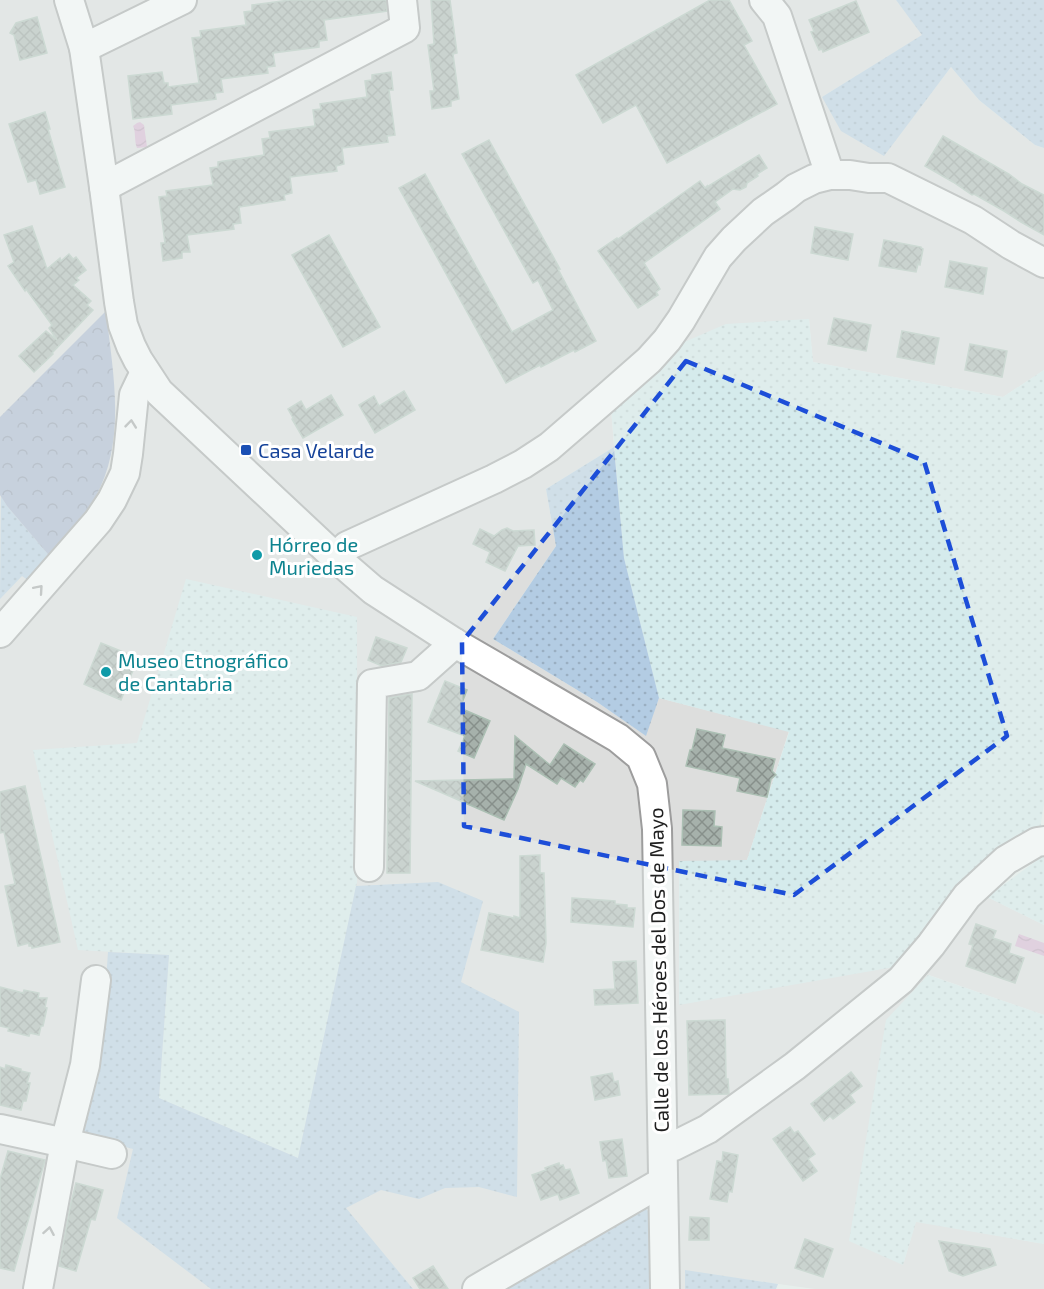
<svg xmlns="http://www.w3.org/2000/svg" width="1044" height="1289" font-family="'Exo 2',sans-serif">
<defs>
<pattern id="farmland-dots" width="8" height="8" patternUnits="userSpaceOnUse" patternTransform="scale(1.5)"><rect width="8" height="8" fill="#d5ebec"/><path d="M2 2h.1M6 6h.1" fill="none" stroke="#b7c9ca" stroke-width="1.8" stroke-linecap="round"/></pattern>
<pattern id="grass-dots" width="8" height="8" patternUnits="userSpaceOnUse" patternTransform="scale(1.5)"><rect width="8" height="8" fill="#b3cce3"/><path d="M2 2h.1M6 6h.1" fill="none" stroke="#9aafc2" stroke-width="1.8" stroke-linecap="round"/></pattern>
<pattern id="forest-crowns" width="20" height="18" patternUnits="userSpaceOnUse" patternTransform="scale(1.5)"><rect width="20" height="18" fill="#a1aeca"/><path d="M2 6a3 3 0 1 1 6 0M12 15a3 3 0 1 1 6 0" fill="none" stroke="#838da4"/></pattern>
<pattern id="water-waves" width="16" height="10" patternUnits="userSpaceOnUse" patternTransform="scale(1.5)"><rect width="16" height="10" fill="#d8adcf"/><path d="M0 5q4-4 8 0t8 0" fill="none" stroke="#b995b1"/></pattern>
<pattern id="building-cross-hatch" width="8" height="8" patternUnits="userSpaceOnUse" patternTransform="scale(1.5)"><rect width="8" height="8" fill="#a6b1ab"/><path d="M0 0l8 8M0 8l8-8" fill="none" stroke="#87908b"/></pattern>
</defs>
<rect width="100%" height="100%" fill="#e7efec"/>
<polygon fill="#dddedd" points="0,0 896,0 923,35 822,97 884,155 951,67 979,100 1035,145 1044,148 1044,370 1003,397 813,362 809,319 611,408 614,447 546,489 556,546 493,639 597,702 645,735 659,698 789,731 747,860 969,888 1044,925 1044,1015 929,975 903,1265 916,1221 1044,1244 1044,1289 815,1289 685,1271 685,1289 0,1289"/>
<g fill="url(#farmland-dots)">
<polygon points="809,319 813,362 1003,397 1044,370 1044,804 1039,835 894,967 679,1005 679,861 747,860 789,732 659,698 624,558 611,408 682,343 726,324"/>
<polygon points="186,579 357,617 357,882 298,1158 159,1098 169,955 78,950 33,750 137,743"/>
<polygon points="1044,855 1044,925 987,897"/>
<polygon points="928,975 1044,1015 1044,1244 916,1222 903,1265 849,1241 886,1020"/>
</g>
<g fill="url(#grass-dots)">
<polygon points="896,0 1044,0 1044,148 1035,145 979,100 951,67 884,156 841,131 822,97 922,35"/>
<polygon points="614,447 624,558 659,698 646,736 597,702 493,639 556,546 546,489"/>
<polygon points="1,496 7,506 52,559 32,583 22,576 0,599"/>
<polygon points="438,882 483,901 461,982 519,1012 517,1197 479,1187 445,1188 419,1199 381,1190 346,1208 413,1289 211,1289 117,1218 133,1149 83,1135 100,1070 108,952 169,955 159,1098 298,1158 356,886"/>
<polygon points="644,1207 649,1212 650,1217 650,1289 491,1289"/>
<polygon points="685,1270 778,1284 776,1289 685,1289"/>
</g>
<path fill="url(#forest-crowns)" d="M106,311C113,374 127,440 95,498C84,520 67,540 52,559L7,506L0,495V417Z"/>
<g fill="url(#water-waves)">
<path d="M140,122L144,125L147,147L137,148C134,141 136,131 133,126L137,123Z"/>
<polygon points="1019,934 1044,943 1044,956 1015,946"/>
</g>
<g fill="url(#building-cross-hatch)" stroke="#abbfb3" stroke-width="1.5">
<polygon points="290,0 386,0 387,11 324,20 327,40 319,41 319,47 273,53 275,66 267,67 268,73 221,79 223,92 215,93 216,99 171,105 172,114 133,119 128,76 162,72 164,83 168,83 168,87 199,83 192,38 201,37 200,31 246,25 244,12 252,11 252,5"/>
<polygon points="431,0 450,0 457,53 453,54 459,99 451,101 451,106 432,109 430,91 434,91 428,45 434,44"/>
<polygon points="710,0 729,0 752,41 744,45 777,104 667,163 636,105 603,123 576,75"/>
<polygon points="856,1 869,32 823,52 822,49 819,50 811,32 814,31 809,20"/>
<polygon points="37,17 47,53 20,60 14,35 10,33 16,23"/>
<polygon points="391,72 393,90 389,90 395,135 387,136 388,142 342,148 344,164 336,166 337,171 290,177 292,193 284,195 285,200 239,207 241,223 233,224 234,229 187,235 190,252 182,252 182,258 163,261 161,243 165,243 159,197 167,196 166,191 213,185 210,168 218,167 218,162 264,155 262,139 270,138 269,132 315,126 313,110 321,109 320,104 367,97 365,81 372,80 372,75"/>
<polygon points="45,112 50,129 48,129 65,187 40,194 36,180 28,182 9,124"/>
<polygon points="943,136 1009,174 1022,184 1044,195 1044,235 1021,222 1004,211 974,194 972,195 953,182 925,166"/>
<polygon points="489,140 560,269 558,269 596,341 575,352 574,350 541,367 540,365 506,383 399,188 425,174 512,332 553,310 538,280 533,283 462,154"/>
<polygon points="759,155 767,168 757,174 758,176 747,183 746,187 740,190 733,189 715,202 720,209 644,263 660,289 656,292 658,295 638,308 598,251 617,238 618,239 700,181 705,188 707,186 707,187"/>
<polygon points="32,226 47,269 60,258 61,261 69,254 73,259 76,257 86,270 76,278 79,280 73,285 91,301 87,305 93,310 52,353 53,354 34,372 19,356 46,331 57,340 49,328 52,325 26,289 25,291 8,266 14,262 4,235"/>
<polygon points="815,227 853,234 848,260 811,253"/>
<polygon points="329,235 380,327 343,347 292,255"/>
<polygon points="884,240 921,247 921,248 923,249 920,265 918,264 916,272 879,266"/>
<polygon points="950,261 987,268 983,294 945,287"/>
<polygon points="834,318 871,325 866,351 828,344"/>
<polygon points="902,331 939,338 934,364 897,357"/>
<polygon points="970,344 1007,351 1002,377 965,370"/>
<polygon points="404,391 415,410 375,433 359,405 374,396 379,406"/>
<polygon points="331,395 343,415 303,438 292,419 293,418 288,409 301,401 306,410"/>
<polygon points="507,528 513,531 534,530 535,545 518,546 505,571 486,562 490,552 473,544 480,529 494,536 502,530"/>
<polygon points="376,637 407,648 401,662 382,666 368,660"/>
<polygon points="101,643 138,658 121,700 84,684"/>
<polygon points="445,681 467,690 460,708 490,721 474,758 458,751 465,736 428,722"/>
<polygon points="412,694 410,873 387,873 389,698"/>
<polygon points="697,729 725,735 722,748 775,759 772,771 776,775 771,779 767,797 737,791 740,778 686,766 690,750 692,750"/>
<polygon points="515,736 550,765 564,744 595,764 583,782 580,780 575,787 561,778 557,784 526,764 518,789 504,820 415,781 514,779"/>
<polygon points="25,786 60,942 32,948 32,946 29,946 29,943 18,946 5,886 15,884 4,832 0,833 0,792"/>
<polygon points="683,810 715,811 714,826 722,827 721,846 682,845"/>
<polygon points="540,855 540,873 544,873 546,943 543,962 481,950 489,913 514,918 514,916 520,918 520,856"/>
<polygon points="572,898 615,901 615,904 627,905 627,908 635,908 633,927 571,922"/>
<polygon points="976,924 996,931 993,938 1011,944 1009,953 1024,958 1015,983 966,966 973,945 969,944"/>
<polygon points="636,961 638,1003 595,1005 594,990 615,989 613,962"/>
<polygon points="0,987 23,993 24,990 39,993 38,998 47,998 45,1007 47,1008 43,1026 41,1026 39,1035 30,1033 29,1036 8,1031 9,1028 0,1026"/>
<polygon points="725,1020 726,1079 728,1079 729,1094 689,1095 687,1021"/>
<polygon points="6,1065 21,1069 21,1071 30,1073 27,1083 30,1083 26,1101 23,1101 21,1110 0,1105 0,1067 5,1069"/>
<polygon points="851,1072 862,1086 850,1095 855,1102 833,1119 830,1116 824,1121 811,1104"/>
<polygon points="612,1073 614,1082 618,1081 620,1095 595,1100 591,1077"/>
<polygon points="790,1127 794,1133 798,1131 815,1154 808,1159 817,1171 803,1181 773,1139"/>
<polygon points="622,1139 627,1176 609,1178 606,1160 603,1161 600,1142"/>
<polygon points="8,1151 45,1160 14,1271 0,1268 0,1179"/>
<polygon points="723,1152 738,1155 732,1192 729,1191 727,1202 710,1199 717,1161 722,1162"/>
<polygon points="559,1163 560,1166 563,1165 565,1170 570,1169 579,1193 560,1200 558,1194 541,1200 532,1175 546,1170 545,1168"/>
<polygon points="76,1183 103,1190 95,1220 91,1219 76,1271 59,1266 71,1203"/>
<polygon points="690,1217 709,1218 709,1240 689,1240"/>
<polygon points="805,1239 833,1249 823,1277 795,1268"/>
<polygon points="939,1241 990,1249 996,1265 963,1276 949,1271"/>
<polygon points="433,1266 448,1289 420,1289 413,1278"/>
</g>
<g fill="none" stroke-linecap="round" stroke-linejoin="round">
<g stroke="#9d9d9d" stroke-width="32">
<g id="minor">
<polyline points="69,0 84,48 104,187 119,302 123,325 131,346 138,360 159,392 336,558 373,590 455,643 618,738 641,757 652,784 657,829 665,1289"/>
<polyline points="764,0 777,16 830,175"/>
<polyline points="84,48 182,0"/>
<polyline points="104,187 405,28 402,0"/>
<polyline points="336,558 347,546 494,479 523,464 549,447 608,396 649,360 667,340 681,320 718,257 734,239 763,212 786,196 796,188 814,179 830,175 850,175 869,178 888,178 973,220 1011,245 1044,263"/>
<polyline points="0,633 98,521 112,500 125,473 128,454 134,395 145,372"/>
<polyline points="369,867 372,684 418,676 455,643"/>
<polyline points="0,1129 65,1143 112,1154"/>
<polyline points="663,1147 674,1146 708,1129 795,1066 901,980 931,945 967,896 1006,860 1037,842 1044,841"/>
<polyline points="38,1289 65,1143 85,1065 96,980"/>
<polyline points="477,1289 662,1182"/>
</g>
</g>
<use href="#minor" stroke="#fff" stroke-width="28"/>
</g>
<defs><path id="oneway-chevron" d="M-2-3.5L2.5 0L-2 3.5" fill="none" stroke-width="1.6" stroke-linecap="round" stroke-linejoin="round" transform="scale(1.5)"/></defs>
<g stroke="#9b9b9b">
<use href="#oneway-chevron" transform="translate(131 424) rotate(-84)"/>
<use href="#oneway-chevron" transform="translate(39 589) rotate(-49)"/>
<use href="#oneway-chevron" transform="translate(49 1231) rotate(-80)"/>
</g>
<path d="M0 0H1044V1289H0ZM686,361L924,461L1007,736L794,895L464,826L462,642Z" fill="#e7efec" fill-opacity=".55" fill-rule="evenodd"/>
<path fill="none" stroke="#1d4ed8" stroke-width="4.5" stroke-dasharray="12 8" stroke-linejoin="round" d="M686,361L924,461L1007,736L794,895L464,826L462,642Z"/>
<rect fill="#1a4fb4" stroke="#fff" stroke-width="2" x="240" y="444" width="12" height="12" rx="3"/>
<g fill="#0f9aa8" stroke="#fff" stroke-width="2">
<circle cx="257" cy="555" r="6"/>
<circle cx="106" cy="672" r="6"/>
</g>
<g text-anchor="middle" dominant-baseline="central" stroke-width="6" stroke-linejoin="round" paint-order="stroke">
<g font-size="20" fill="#164399" stroke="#fff" text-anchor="start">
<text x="258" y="450">Casa Velarde</text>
</g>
<g font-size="20" fill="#0d838f" stroke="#fff" text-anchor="start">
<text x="269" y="544">Hórreo de<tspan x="269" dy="23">Muriedas</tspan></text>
<text x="118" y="660">Museo Etnográfico<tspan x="118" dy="23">de Cantabria</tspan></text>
</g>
<g font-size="20" fill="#202020" stroke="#fff">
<text transform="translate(658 970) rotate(-91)">Calle de los Héroes del Dos de Mayo</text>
</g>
</g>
</svg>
